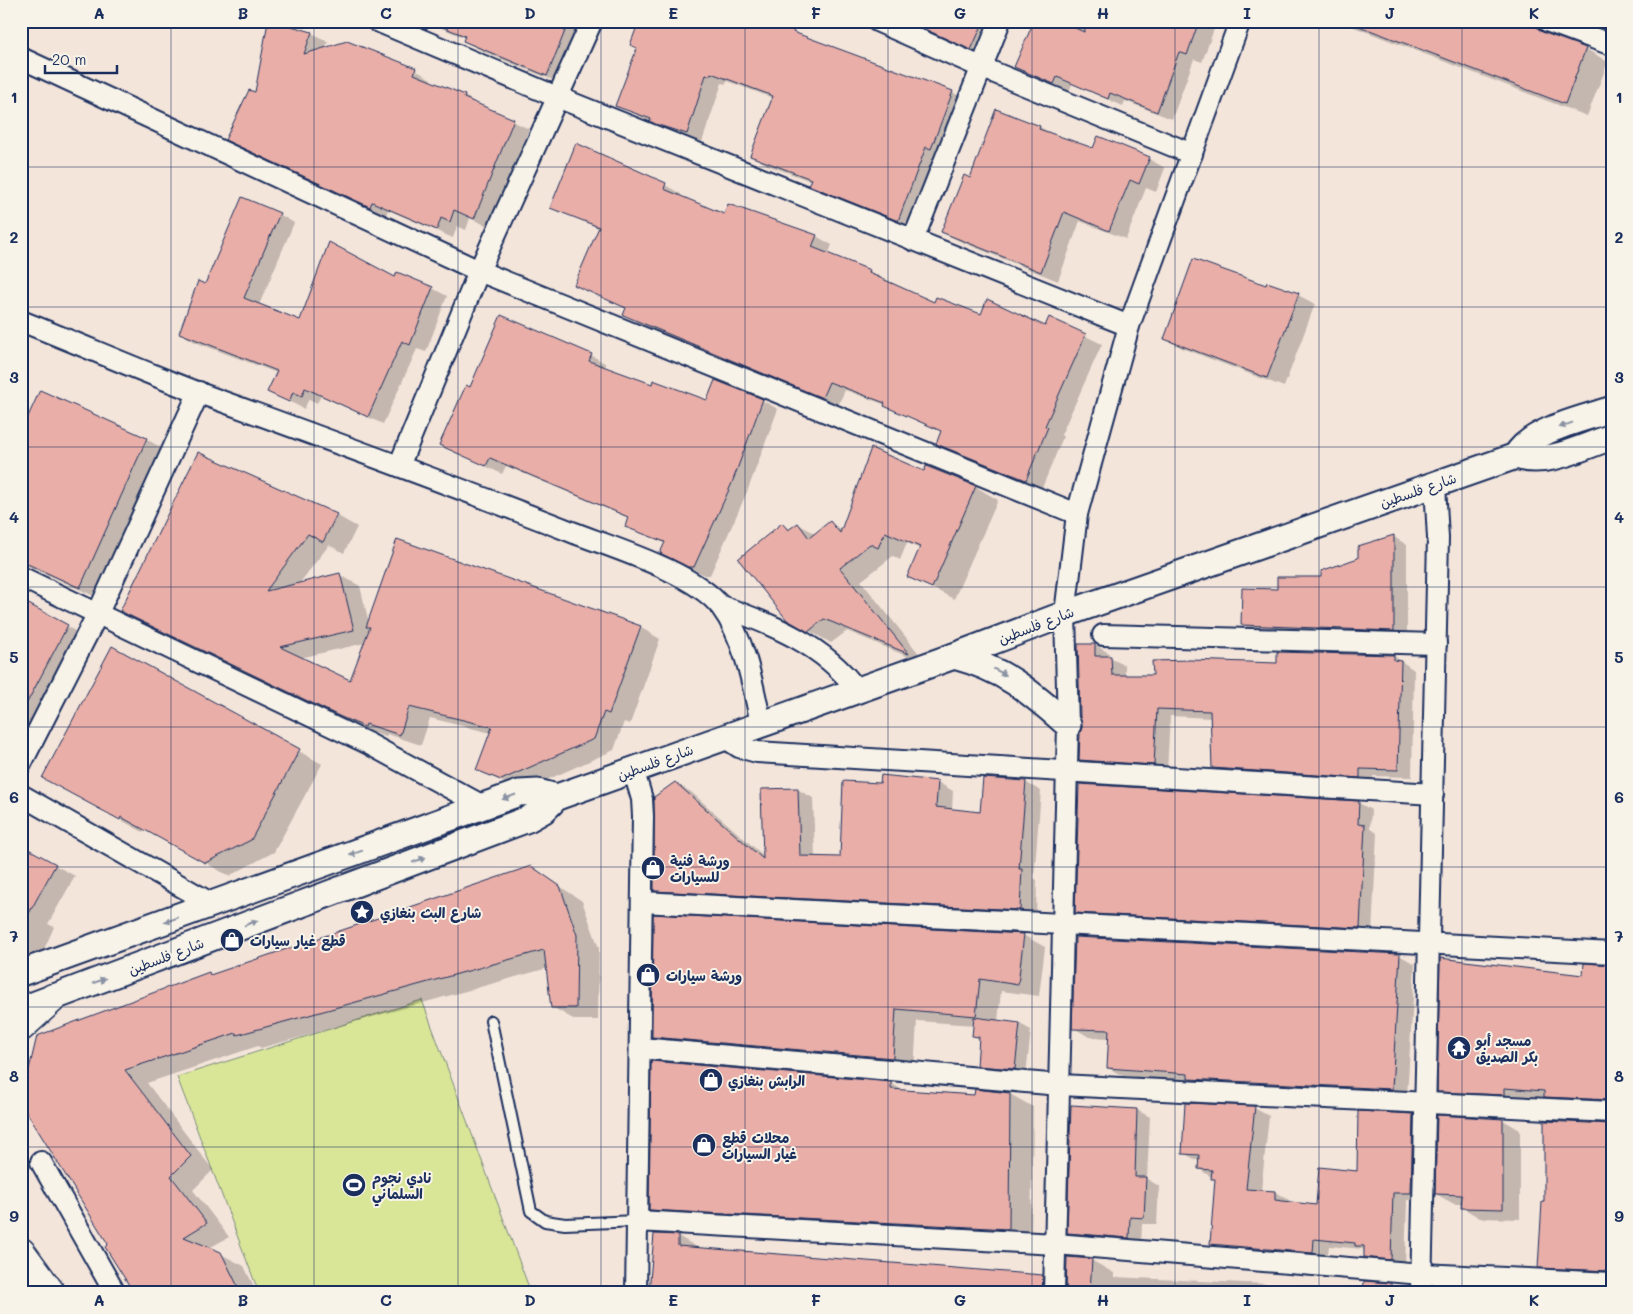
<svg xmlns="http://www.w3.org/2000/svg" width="1633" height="1314" font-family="Mali,'Playpen Sans Arabic',sans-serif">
<rect width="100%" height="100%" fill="#f4e5db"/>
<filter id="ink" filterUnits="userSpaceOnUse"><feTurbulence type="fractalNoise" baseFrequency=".02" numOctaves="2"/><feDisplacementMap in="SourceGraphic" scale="10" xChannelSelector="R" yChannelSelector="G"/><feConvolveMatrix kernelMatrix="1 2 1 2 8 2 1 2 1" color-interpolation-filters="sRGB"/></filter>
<g filter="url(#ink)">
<polygon fill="#d9e698" stroke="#7a8a7b" points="422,1000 531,1293 259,1293 177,1077"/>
<g fill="#0003" fill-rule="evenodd">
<polygon points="424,21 602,21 565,85 482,51 464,41 466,38"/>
<polygon points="771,21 809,39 952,92 968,101 914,229 826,193 810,184 811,181 767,165 752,156 773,98 727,81 725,84 722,83 702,142 667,130 617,105"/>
<polygon points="918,21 1003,21 986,57 938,36"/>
<polygon points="1036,21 1217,21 1202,62 1194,59 1172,119 1125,101 1123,106 1072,84 1069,92 1016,67"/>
<polygon points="1338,21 1612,21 1612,34 1557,30 1559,39 1586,49 1608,62 1587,116"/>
<polygon points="276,22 312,33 328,42 325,48 415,70 431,79 430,82 465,96 480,106 529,129 490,227 470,218 466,230 457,226 453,238 388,210 386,215 227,139 256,94"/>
<polygon points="1040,127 1056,136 1094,150 1149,159 1165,168 1156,192 1146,188 1126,239 1080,221 1058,281 959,241 942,232 971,179"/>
<polygon points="665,185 681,194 680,197 724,216 816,236 832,245 828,255 869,271 935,304 1046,328 1050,319 1102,344 1061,435 1063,437 1042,488 953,452 937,443 942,432 886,405 845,390 838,406 640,324 625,314 627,309 576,285 600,229 552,207"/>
<polygon points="279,214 294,223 259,305 301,322 396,279 432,288 447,296 426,352 417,349 383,424 321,396 317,403 309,399 304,409 269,391 277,373 195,342 180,333 206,286"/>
<polygon points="1267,286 1298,295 1315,304 1284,387 1182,348 1165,339"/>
<polygon points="591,355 606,364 605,368 652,386 708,402 716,381 763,401 778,409 747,492 710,575 705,575 677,562 666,544 627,526 629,518 506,466 502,474 441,445 471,389"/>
<polygon points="146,439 169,452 103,600 21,563 21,459"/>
<polygon points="927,467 976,487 998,500 954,599 908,576 920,549 907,543 900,560 893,556 861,581 928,665 847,631 831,643 788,619 782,525 791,529 798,524 816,534 830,523 843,530 924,473"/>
<path d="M336,515L357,527L344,553L329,545L299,584L340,575L360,586L369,623L640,627L660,639L630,724L624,722L614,750L522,791L477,770L491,733L430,718L421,745L387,734L386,737L363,729L122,611ZM365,643L351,682L300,658Z"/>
<polygon points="1394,537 1407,545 1407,638 1256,632 1242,624 1278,590 1322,579"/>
<polygon points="21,602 88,638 21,764"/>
<polygon points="1079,645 1095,645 1109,653 1109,657 1125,665 1125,676 1154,676 1394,656 1414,670 1412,777 1373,776 1373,785 1227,776 1214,768 1211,718 1170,716 1167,772 1094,767 1080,759 1083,727"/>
<polygon points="112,648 322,764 274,852 229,876 145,829 143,832 66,790"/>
<polygon points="937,782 953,791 952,810 981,813 1025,782 1041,791 1034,878 1037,880 1036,918 671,899 655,890 675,783 691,792 765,857 797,789 813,798 815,858 841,859 881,784"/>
<polygon points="1359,803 1371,810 1370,829 1377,833 1372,934 1089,919 1077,912"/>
<polygon points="21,847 75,876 48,924 54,927 37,965 21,958"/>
<polygon points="531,867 582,901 599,948 598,1020 575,1020 552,1007 548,968 261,1048 258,1046 147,1083 213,1170 193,1190 229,1237 209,1248 244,1266 257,1293 135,1293 110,1245 22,1102 209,974 213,976"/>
<polygon points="1023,935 1045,947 1039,996 1001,991 998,1021 1020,1024 1031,1030 1026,1075 989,1072 978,1065 980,1040 973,1035 974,1025 917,1021 914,1070 674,1049 653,1036"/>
<polygon points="1399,955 1415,964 1407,1097 1123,1076 1108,1068 1110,1038 1089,1037 1074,1028"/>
<polygon points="1612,967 1612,1110 1459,1103 1439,1091 1584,976"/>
<polygon points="891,1083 905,1092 975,1096 1010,1094 1033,1107 1031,1241 673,1222 650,1209"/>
<polygon points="1072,1106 1137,1110 1150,1117 1147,1179 1159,1186 1157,1224 1142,1224 1141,1245 1082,1240 1069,1232"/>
<polygon points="1254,1108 1269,1116 1261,1191 1275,1192 1289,1200 1289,1203 1317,1206 1358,1172 1413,1115 1427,1124 1425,1201 1407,1200 1405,1267 1379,1265 1365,1257 1363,1249 1329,1246 1327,1261 1226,1252 1211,1244 1216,1180 1199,1169 1200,1162 1183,1153"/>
<polygon points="1503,1120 1520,1130 1520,1219 1480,1218 1463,1208 1463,1204 1454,1204 1436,1194"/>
<polygon points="1612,1125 1612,1281 1560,1279 1540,1267 1545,1203"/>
<polygon points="655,1235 678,1236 700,1249 1023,1274 1046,1288 1045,1293 650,1293"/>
<polygon points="1091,1260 1114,1273 1114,1277 1310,1286 1321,1293 1067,1293"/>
<polygon points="1454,1289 1503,1293 1454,1293"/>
</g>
<g fill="#e9aea7" stroke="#1b2f5e">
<polygon points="274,21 312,32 304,54 347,41 416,68 414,74 465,95 464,98 514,119 474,219 454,210 450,222 441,218 437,230 372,202 370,207 225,140 249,90 255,92 267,27"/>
<polygon points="556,21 567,26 547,76 463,41 465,36 431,22"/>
<polygon points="639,21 775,21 794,29 793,32 953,91 931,149 926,147 898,221 808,185 811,179 750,156 773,96 711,73 709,76 706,75 687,134 655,124 650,121 651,119 615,106 637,48 630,45"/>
<polygon points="907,21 984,21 971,50"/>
<polygon points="1034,21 1060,21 1084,32 1088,21 1199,21 1187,55 1179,52 1157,112 1110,93 1108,99 1057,77 1054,84 1014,67"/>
<polygon points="1351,21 1535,21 1538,28 1542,32 1586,48 1565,104 1351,23"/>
<polygon points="996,109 1040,126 1039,129 1093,148 1098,136 1150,157 1139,184 1130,180 1109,231 1064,212 1041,272 941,232 964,175 970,178"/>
<polygon points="576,143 666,183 664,189 724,214 728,204 817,235 812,247 870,270 869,273 934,302 936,297 981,314 987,299 1045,326 1049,317 1086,334 1045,426 1048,427 1026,480 936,444 941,431 884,406 885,403 829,382 822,398 623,315 626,308 574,285 599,227 550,208"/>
<polygon points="242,197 280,213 244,298 300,320 329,242 395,277 397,272 433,287 410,345 402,341 368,417 305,388 302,396 293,392 289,402 267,392 277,371 179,333 198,281 205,284"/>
<polygon points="1193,259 1266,285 1267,282 1299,293 1267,378 1164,339"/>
<polygon points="501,315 592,354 589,361 652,384 653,380 707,400 715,380 763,399 732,483 694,567 688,567 660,553 665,542 625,527 628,517 490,458 486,466 439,445 466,385 470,387"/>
<polygon points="40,390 147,438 80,588 21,561 21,432"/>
<polygon points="871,448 924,471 926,466 976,486 932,588 907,577 920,547 885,532 878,548 870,544 840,568 909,654 824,619 808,632 787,620 738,559 782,523 788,530 798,523 809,538 830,521 840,533"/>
<polygon points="198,452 337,514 323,542 308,534 266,591 340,573 354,630 280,647 350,680 370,627 366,627 397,539 641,626 609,714 604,712 594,739 501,780 476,770 492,727 409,707 400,735 366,724 365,727 341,717 120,611"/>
<polygon points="1394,535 1394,631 1241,625 1242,588 1277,589 1277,577 1321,577 1321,571 1358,558 1358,546"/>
<polygon points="21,600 68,625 21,714"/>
<polygon points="1078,644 1095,644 1095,656 1111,656 1112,675 1153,675 1152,661 1190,660 1277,663 1277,652 1394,655 1394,660 1401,661 1398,770 1360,769 1360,778 1212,768 1210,711 1157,709 1154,765 1079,760 1080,733 1082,727 1080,717"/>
<polygon points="112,646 300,749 251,840 205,863 121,817 120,820 42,778"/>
<polygon points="881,775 938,781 936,807 980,812 983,778 1026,781 1019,869 1022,869 1020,910 654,891 654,797 675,782 763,859 761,789 798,788 800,856 840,857 843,781 880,783"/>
<polygon points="1079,784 1359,801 1358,824 1365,825 1360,928 1075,913"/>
<polygon points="21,845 56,864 21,928"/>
<polygon points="531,866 560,886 577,935 576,1008 551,1008 544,950 237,1035 236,1033 125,1070 191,1156 171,1176 207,1223 184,1237 221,1252 241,1293 134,1293 105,1247 108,1244 21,1103 37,1036 209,972 210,975"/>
<polygon points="653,914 1024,934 1018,985 980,979 976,1016 896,1009 893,1058 652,1037"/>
<polygon points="1075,937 1400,954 1392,1089 1188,1079 1188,1074 1107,1068 1109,1030 1072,1029"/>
<polygon points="1440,958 1583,975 1584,963 1612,965 1612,1100 1544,1097 1544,1091 1504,1088 1504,1095 1437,1092"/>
<polygon points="974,1017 1020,1023 1015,1069 977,1066 979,1037 972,1036"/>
<polygon points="651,1061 891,1082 891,1089 974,1095 975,1089 1010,1093 1009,1229 649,1210"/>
<polygon points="1185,1103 1255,1106 1246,1189 1275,1191 1275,1200 1316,1205 1319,1167 1357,1171 1358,1111 1413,1114 1411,1193 1393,1193 1391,1260 1364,1257 1364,1246 1355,1246 1355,1243 1314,1239 1313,1253 1210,1244 1215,1179 1211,1179 1212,1170 1198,1169 1199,1155 1182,1154"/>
<polygon points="1071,1105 1137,1109 1135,1177 1146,1177 1144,1218 1130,1217 1129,1238 1067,1233"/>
<polygon points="1437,1115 1503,1119 1503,1209 1461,1208 1462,1195 1435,1194"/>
<polygon points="1544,1121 1612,1124 1612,1271 1538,1268 1542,1202 1544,1202"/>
<polygon points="654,1234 678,1235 678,1246 1043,1275 1042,1293 649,1293"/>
<polygon points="1067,1257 1092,1259 1090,1293 1066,1293"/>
<polygon points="1364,1281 1391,1283 1391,1293 1363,1293"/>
</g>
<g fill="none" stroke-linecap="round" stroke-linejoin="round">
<g stroke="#1b2f5e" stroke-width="14">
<polyline id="service" points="491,1021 531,1211 545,1221 565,1224 637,1221"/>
</g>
<g stroke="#1b2f5e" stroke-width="24">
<g id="minor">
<polyline points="377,21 557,97 1129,326"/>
<polyline points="877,21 983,68 1192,154"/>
<polyline points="1547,21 1612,45"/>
<polyline points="21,58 479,271 1077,514"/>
<polyline points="913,240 1000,21"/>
<path d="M21,321C82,345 141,371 202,394C326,439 450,484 572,532C613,548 694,572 721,607C745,639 753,685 761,724"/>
<polyline points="399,466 479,271 592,21"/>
<polyline points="21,577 369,744 483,806"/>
<path d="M721,606C772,624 824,645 857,690"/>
<polyline points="1103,635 1436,644"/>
<polyline points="724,737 739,747 757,752 1433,794"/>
<polyline points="21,764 97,615 199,392"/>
<polyline points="633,769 642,799 643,816 636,1293"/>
<polyline points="21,795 214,905"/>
<polyline points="642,902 1612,953"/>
<polyline points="640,1048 1060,1085 1612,1112"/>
<polyline points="41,1162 115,1293"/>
<polyline points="637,1221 1056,1244 1422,1274 1612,1283"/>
<polyline points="1054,1293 1068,725 1065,614 1077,514 1129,326 1240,21"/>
<polyline points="1421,1293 1438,538 1435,485"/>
</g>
</g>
<g stroke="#1b2f5e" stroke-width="29">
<g id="tertiary">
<path d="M1516,456C1531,429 1584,419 1612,409"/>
<path d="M954,656C1006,670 1029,691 1068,725"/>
<polyline points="21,973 519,793 538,792 557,797"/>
<path d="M33,1005L528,819L544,810L557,797L954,656L1065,614L1516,456C1547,467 1583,446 1612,437"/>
</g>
</g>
<g stroke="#1b2f5e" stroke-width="31">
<g id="primary">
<polyline points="21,1027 53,998"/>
<polyline points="21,1252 51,1293"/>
</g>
</g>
<use href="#service" stroke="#f7f3e8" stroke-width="10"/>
<use href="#minor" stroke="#f7f3e8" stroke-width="20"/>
<use href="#tertiary" stroke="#f7f3e8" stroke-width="25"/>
<use href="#primary" stroke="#f7f3e8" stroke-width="28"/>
</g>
<defs><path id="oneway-solid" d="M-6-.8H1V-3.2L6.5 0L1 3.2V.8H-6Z" transform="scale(1.25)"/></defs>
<g fill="#8991a3">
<use href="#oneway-solid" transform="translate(1566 425) rotate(160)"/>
<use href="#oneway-solid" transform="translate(1000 672) rotate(27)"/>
<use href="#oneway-solid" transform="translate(509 797) rotate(161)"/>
<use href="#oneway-solid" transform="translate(356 853) rotate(160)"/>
<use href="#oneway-solid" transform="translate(419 860) rotate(-21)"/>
<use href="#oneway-solid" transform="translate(171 920) rotate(161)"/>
<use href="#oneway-solid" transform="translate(251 923) rotate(-21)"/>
<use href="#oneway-solid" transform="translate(99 981) rotate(-21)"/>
</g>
</g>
<path fill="none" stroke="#1b2f5e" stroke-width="1" stroke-opacity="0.55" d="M171,21V1293M314,21V1293M458,21V1293M601,21V1293M745,21V1293M888,21V1293M1032,21V1293M1175,21V1293M1319,21V1293M1462,21V1293M21,167H1612M21,307H1612M21,447H1612M21,587H1612M21,727H1612M21,867H1612M21,1007H1612M21,1147H1612"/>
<defs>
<g id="shop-disc" transform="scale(1.25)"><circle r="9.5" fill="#1b2f5e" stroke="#f7f3e8"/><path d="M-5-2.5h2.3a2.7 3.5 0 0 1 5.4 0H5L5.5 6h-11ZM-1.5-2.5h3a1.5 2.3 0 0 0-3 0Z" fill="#fff"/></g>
<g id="sight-disc" transform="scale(1.25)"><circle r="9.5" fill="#1b2f5e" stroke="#f7f3e8"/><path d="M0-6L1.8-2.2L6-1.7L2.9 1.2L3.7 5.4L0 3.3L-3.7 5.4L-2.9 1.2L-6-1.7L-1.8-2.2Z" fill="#fff"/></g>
<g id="temple-disc" transform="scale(1.25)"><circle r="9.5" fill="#1b2f5e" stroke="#f7f3e8"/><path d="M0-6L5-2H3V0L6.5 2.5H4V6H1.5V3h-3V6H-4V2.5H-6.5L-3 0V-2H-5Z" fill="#fff"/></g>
<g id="stadium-disc" transform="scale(1.25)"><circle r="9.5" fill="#1b2f5e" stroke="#f7f3e8"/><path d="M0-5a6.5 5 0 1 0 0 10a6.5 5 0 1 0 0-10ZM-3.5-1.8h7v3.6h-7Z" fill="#fff"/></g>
</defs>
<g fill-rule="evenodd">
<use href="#shop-disc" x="653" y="868"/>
<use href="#sight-disc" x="362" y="912"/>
<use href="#shop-disc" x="232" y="940"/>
<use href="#shop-disc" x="648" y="975"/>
<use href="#temple-disc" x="1459" y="1048"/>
<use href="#shop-disc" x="711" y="1080"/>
<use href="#shop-disc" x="704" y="1145"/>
<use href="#stadium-disc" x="354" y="1185"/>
</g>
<g text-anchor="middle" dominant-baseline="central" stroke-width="4" stroke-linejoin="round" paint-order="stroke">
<g font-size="14" fill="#1b2f5e" stroke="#f7f3e8">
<text transform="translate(1418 490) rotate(-19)">شارع فلسطين</text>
<text transform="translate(1036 625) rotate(-21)">شارع فلسطين</text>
<text transform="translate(655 762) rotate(-20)">شارع فلسطين</text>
<text transform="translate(166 956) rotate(-21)">شارع فلسطين</text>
</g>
<g font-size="14" font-weight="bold" fill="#1b2f5e" stroke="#f7f3e8" text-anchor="start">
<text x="670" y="860">ورشة فنية<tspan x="670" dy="16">للسيارات</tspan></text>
<text x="380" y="912">شارع البث بنغازي</text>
<text x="250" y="940">قطع غيار سيارات</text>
<text x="666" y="975">ورشة سيارات</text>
<text x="1476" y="1040">مسجد أبو<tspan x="1476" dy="16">بكر الصديق</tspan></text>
<text x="728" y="1080">الرابش بنغازي</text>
<text x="722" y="1137">محلات قطع<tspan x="722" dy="16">غيار السيارات</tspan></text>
<text x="372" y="1177">نادي نجوم<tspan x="372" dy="16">السلماني</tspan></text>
</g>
</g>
<rect width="1633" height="1314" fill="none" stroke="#f7f3e8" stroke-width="55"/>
<path d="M45 65v8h72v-8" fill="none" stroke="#1b2f5e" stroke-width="2.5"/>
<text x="52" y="65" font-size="15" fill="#1b2f5e" stroke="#f7f3e8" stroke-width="4" paint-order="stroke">20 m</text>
<rect x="28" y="28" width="1578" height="1258" fill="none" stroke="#1b2f5e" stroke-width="2"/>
<g font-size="16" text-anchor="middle" font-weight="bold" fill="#1b2f5e">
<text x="99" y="19">A</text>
<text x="243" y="19">B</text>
<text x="386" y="19">C</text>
<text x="530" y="19">D</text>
<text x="673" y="19">E</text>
<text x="816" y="19">F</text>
<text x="960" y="19">G</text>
<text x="1103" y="19">H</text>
<text x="1247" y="19">I</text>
<text x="1390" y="19">J</text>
<text x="1534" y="19">K</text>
<text x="14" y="103">1</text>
<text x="1619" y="103">1</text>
<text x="14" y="243">2</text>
<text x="1619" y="243">2</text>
<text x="14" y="383">3</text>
<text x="1619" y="383">3</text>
<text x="14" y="523">4</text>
<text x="1619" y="523">4</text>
<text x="14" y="663">5</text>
<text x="1619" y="663">5</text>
<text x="14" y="803">6</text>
<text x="1619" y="803">6</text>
<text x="14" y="942">7</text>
<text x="1619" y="942">7</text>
<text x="14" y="1082">8</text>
<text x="1619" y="1082">8</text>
<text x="14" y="1222">9</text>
<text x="1619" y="1222">9</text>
<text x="99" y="1306">A</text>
<text x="243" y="1306">B</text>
<text x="386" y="1306">C</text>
<text x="530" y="1306">D</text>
<text x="673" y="1306">E</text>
<text x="816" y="1306">F</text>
<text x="960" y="1306">G</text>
<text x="1103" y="1306">H</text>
<text x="1247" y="1306">I</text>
<text x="1390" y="1306">J</text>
<text x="1534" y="1306">K</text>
</g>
</svg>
